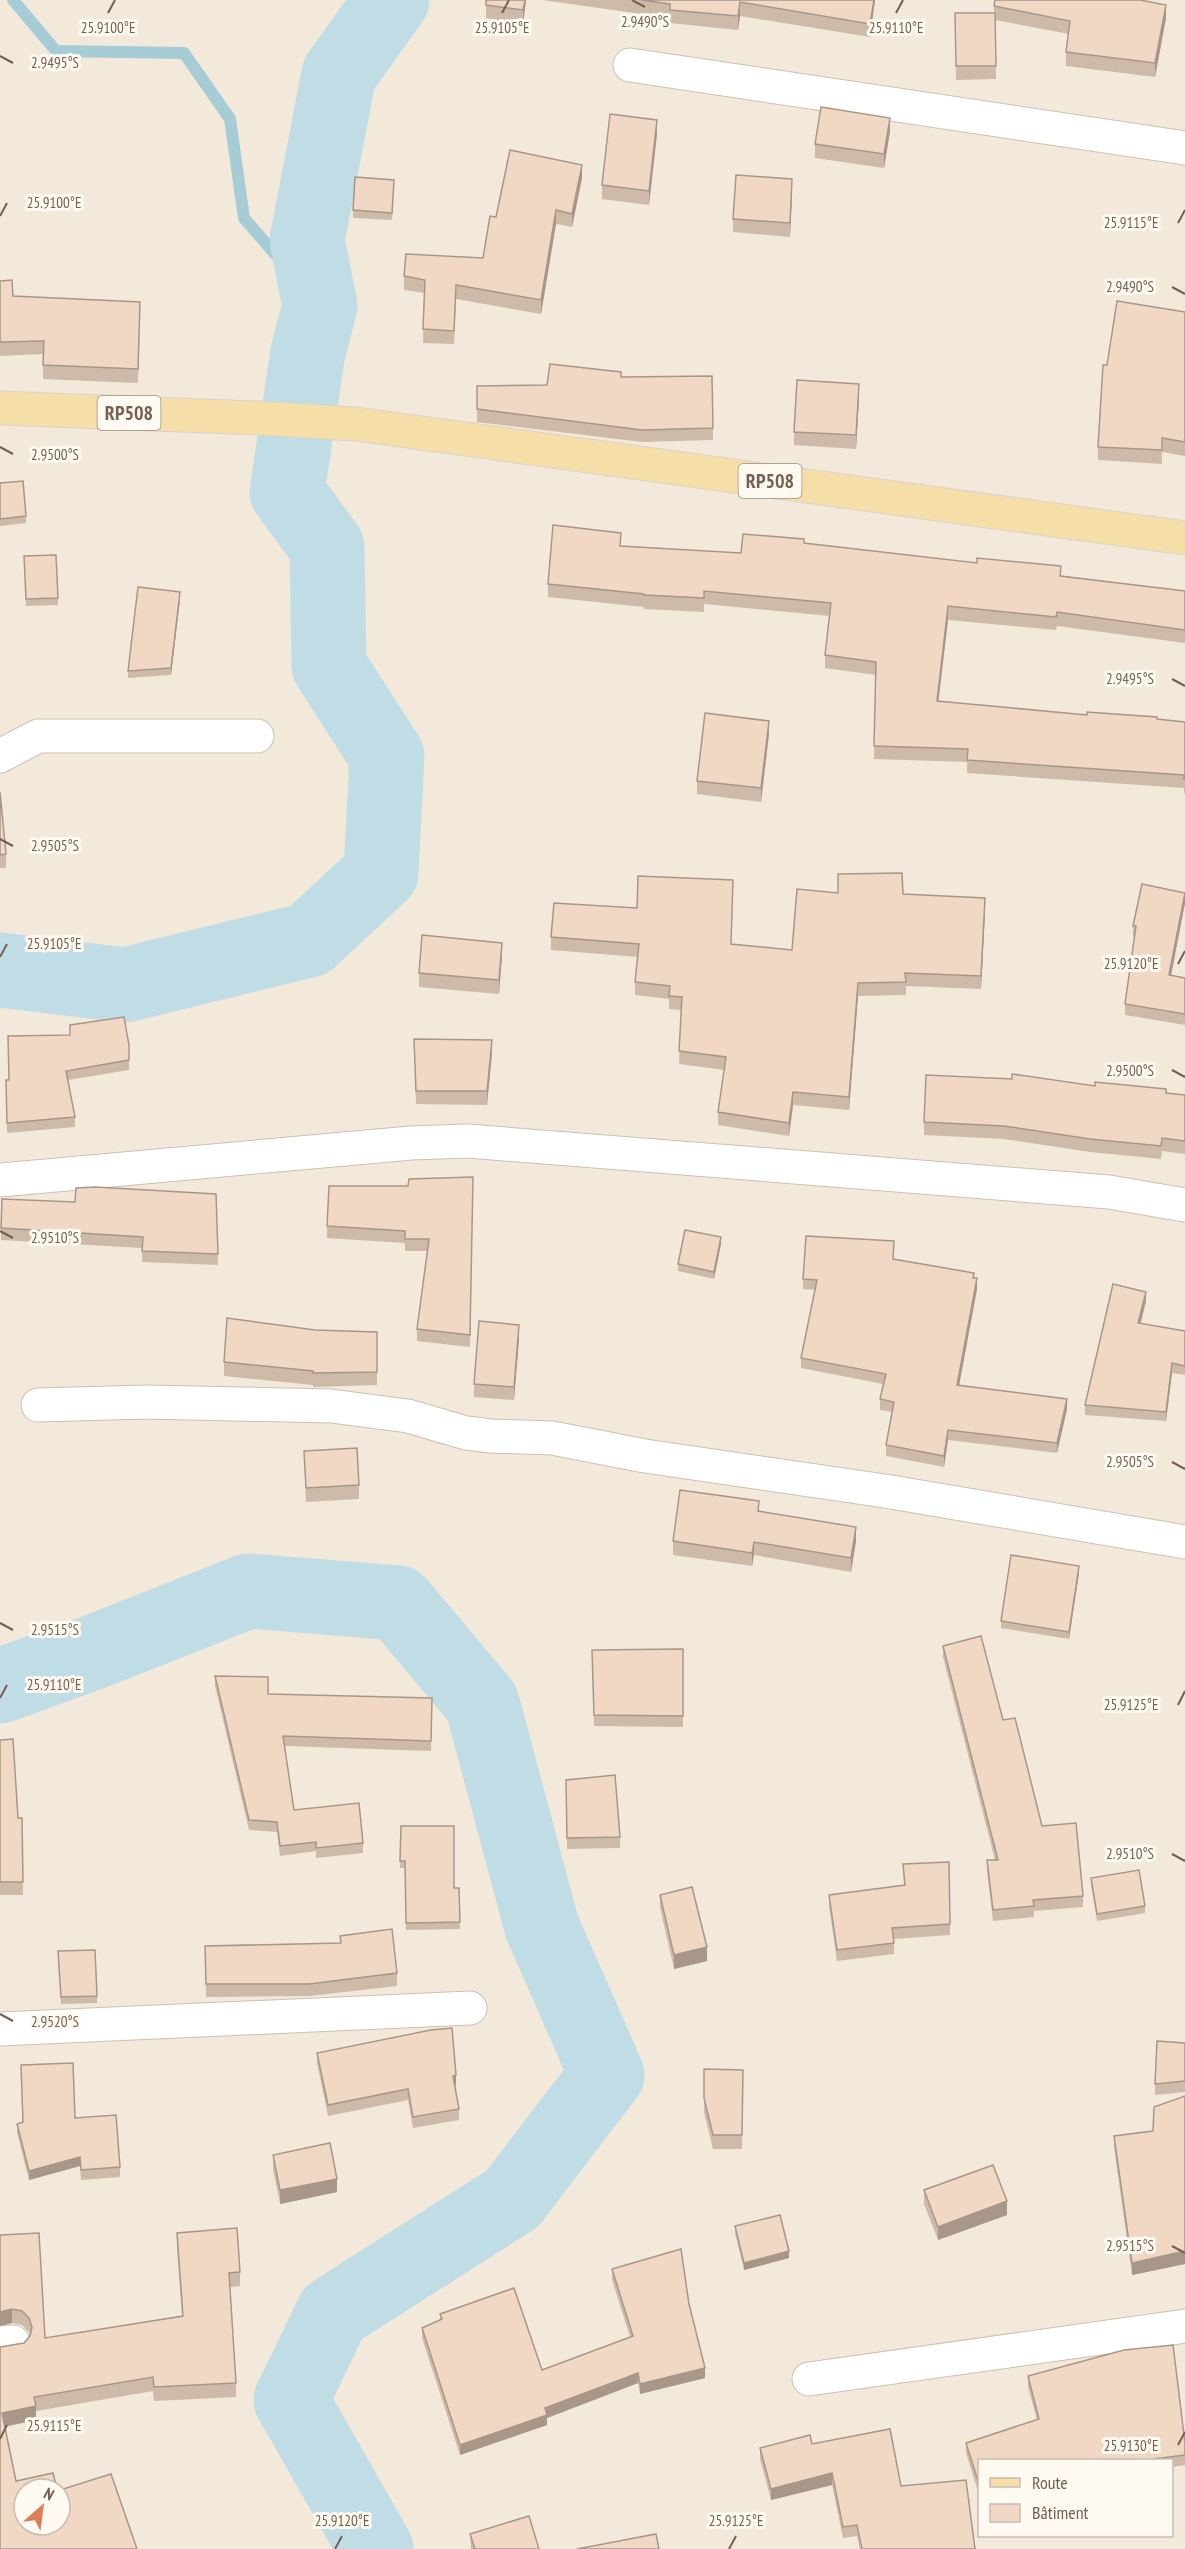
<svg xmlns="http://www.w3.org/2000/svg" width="1185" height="2549" font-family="'PT Sans Narrow',sans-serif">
<rect width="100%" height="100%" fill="#fcf6eb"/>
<path fill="#f3e9da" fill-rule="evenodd" d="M0,0H1185V2549H0ZM980,2460H1172V2536H980ZM24,2489H60V2525H24Z"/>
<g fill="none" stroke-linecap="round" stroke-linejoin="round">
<polyline stroke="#a6ccd6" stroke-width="12" points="13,0 56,51 184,53 230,119 244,218 320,306"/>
<g stroke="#c0dde5" stroke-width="75">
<polyline points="0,970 125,985 309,940 381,873 387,756 329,666 327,547 287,492 308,352 320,306 307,240 339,74 392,0"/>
<polyline points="0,1686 94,1652 248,1591 398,1603 482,1703 542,1927 607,2075 512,2199 333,2313 291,2400 376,2549"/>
</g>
<g stroke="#cebfb1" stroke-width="35">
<g id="minor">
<polyline points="630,65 1185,148"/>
<polyline points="0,756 38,736 257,736"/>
<polyline points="0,1180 411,1143 468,1141 1109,1192 1185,1205"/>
<polyline points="38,1405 146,1402 331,1406 408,1416 466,1433 491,1436 552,1438 645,1456 885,1491 1185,1542"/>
<polyline points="0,2029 470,2008"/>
<polyline points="0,2343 13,2342"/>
<polyline points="809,2379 1185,2326"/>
</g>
</g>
<g stroke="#d9d2ce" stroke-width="35">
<polyline id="major" points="0,408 258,418 356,424 1185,538"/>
</g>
<use href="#minor" stroke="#fff" stroke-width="33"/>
<use href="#major" stroke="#f6dea8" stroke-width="33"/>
</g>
<g fill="#cebaa9">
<polygon points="486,0 526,0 523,24 486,18"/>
<polygon points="542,0 875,0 870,37 740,16 738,30 670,23 670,18"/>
<polygon points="994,6 1166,18 1155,77 1066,66 1066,52 1069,34 995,20 996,79 956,80 955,13 994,13"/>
<polygon points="890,131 884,168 815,158 815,144"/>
<polygon points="657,134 649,205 602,199 602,185"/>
<polygon points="582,178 572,227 556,224 541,314 456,299 454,344 423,343 424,293 404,290 404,276 483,258 496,217"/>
<polygon points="394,187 392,220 353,218 353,210"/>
<polygon points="792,193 790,237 733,232 733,219"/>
<polygon points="0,281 13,296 140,316 138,383 43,379 43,354 0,356"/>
<polygon points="1185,312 1185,456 1162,452 1162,464 1098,460 1098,447 1107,365"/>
<polygon points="621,377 713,428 713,440 642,442 477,422 477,386 547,385"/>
<polygon points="859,398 856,449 794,445 794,432"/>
<polygon points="0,483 26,516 26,523 0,526"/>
<polygon points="804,543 1185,591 1185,643 1057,626 1056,630 948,620 938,701 1087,715 1157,719 1185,722 1185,793 1184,793 1184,788 967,773 967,762 874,759 876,675 825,668 825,655 830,616 704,604 704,612 644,609 644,607 548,597 548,584 621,546 741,553"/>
<polygon points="24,556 58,598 58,605 26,606"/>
<polygon points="180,599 171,675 128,678 128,671"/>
<polygon points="769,734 761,802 697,794 697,781"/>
<polygon points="0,792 6,854 6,868 0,868"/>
<polygon points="838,893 903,894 985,911 981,989 906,986 906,995 858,996 849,1110 793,1105 789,1136 718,1125 718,1112 724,1070 679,1064 681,1010 669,1009 669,999 635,995 635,982 638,957 551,950 551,937 731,944 792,950"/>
<polygon points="1185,903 1171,975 1185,978 1185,1025 1125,1015 1125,1004 1135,937 1133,936 1133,926"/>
<polygon points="502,956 499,994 419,987 419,973"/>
<polygon points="414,1039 492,1053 487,1105 416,1104"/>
<polygon points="129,1045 129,1070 68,1080 75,1117 75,1127 7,1133 6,1090 9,1080"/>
<polygon points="1095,1086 1185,1095 1185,1154 1162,1151 1161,1159 1090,1152 1004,1139 924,1135 924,1122"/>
<polygon points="473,1177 470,1347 417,1341 417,1329 428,1251 405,1251 405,1243 327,1238 327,1226 408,1186"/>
<polygon points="216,1194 218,1265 142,1262 142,1248 1,1240 1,1228 75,1202"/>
<polygon points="721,1244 714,1279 678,1271 678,1264"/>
<polygon points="894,1260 974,1278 977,1289 959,1386 1067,1409 1057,1453 948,1440 944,1467 886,1456 886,1445 892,1412 880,1410 880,1399 883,1384 801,1368 801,1358 815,1290 803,1289 803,1279"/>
<polygon points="1146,1301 1141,1323 1185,1331 1185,1375 1172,1373 1166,1421 1085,1415 1085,1405"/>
<polygon points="315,1330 377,1332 377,1385 313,1387 313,1385 224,1376 224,1362"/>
<polygon points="519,1339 514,1400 474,1397 474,1384"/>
<polygon points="304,1451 359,1485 359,1499 306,1502"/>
<polygon points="759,1511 856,1541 851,1572 754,1555 752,1566 673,1555 673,1541"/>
<polygon points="1079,1573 1069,1639 1001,1628 1001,1621"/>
<polygon points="943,1646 1003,1720 1042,1826 1083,1896 1083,1907 1034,1911 1034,1917 993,1921 987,1871 987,1860 995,1860 943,1657"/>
<polygon points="683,1649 683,1727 594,1726 592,1661"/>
<polygon points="215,1676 268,1694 432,1698 431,1751 285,1746 294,1810 363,1843 363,1853 316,1858 316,1851 280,1856 277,1832 249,1830 215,1686"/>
<polygon points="0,1740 18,1818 22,1818 23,1895 0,1895"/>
<polygon points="566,1780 620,1837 620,1848 567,1849"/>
<polygon points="401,1826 454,1888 459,1888 460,1929 406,1930 405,1868 400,1868"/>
<polygon points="903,1864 950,1924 950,1935 894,1939 894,1954 837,1961 829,1906 829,1895 904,1885"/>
<polygon points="1091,1878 1145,1906 1145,1913 1097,1921 1091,1885"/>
<polygon points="660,1895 707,1961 674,1969 660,1908"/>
<polygon points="340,1936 397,1973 397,1986 309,1996 206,1997 205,1946 340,1943"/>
<polygon points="58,1958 97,1996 97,2003 61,2004"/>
<polygon points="1185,2043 1185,2092 1155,2095 1155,2084"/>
<polygon points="317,2053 456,2085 454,2086 459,2109 459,2120 413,2128 408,2100 328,2116 317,2063"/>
<polygon points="704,2069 743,2070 742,2149 713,2149 704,2112"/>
<polygon points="1185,2096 1185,2264 1132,2275 1114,2148 1114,2136 1153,2131"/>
<polygon points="75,2118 120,2167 120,2177 81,2180 80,2166 29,2180 17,2133 17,2124"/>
<polygon points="273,2155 337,2192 280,2204 273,2169"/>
<polygon points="924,2190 1007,2215 938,2240 924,2204"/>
<polygon points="735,2226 789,2258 744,2270 735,2233"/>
<polygon points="177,2233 240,2272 240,2286 230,2287 236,2383 236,2397 154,2401 153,2391 36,2411 36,2420 5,2427 16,2481 24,2489 0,2549 0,2347 24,2343 30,2335 29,2332 22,2325 12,2323 0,2326 0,2235 45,2338 182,2316 177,2247"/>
<polygon points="612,2269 689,2304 705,2378 640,2394 638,2383 547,2418 547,2425 460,2455 422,2338 422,2328 440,2320 440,2314 542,2370 630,2337 612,2280"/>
<polygon points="1028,2376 1185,2443 1185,2465 1172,2467 1172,2460 980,2460 980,2498 966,2453 966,2443 1037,2420 1028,2387"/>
<polygon points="812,2444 901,2486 975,2549 860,2549 857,2536 843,2538 832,2485 771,2500 760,2459 760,2448"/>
<polygon points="470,2534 539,2549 471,2549"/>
</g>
<g fill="#a89789">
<polygon points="525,0 526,0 523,24 523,10"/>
<polygon points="874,0 875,0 870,37 870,24"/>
<polygon points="740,2 740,16 738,30 738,16"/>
<polygon points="1166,5 1166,18 1155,77 1155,63"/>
<polygon points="890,118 890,131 884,168 884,154"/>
<polygon points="657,120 657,134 649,205 649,191"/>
<polygon points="582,165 582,178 572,227 572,214"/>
<polygon points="792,179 792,193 790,237 790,223"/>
<polygon points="556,210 556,224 541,314 541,300"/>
<polygon points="859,384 859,398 856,449 856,435"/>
<polygon points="180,592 180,599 171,675 171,668"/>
<polygon points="948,606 948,620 937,714 937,701"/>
<polygon points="769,721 769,734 761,802 761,788"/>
<polygon points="1185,893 1185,903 1169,986 1169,975"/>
<polygon points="985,898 985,911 981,989 981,976"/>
<polygon points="502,943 502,956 499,994 499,980"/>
<polygon points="858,983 858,996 849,1110 849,1097"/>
<polygon points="492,1040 492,1053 487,1105 487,1091"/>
<polygon points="793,1092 793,1105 789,1136 789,1123"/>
<polygon points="721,1237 721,1244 714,1279 714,1272"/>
<polygon points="977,1278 977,1289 957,1396 957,1385"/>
<polygon points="1146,1292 1146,1301 1138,1332 1138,1323"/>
<polygon points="519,1325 519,1339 514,1400 514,1387"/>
<polygon points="1172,1363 1172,1373 1166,1421 1166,1412"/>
<polygon points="1067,1399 1067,1409 1057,1453 1057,1443"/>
<polygon points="948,1430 948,1440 944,1467 944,1456"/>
<polygon points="856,1527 856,1541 851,1572 851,1558"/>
<polygon points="754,1542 754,1555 752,1566 752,1553"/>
<polygon points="1079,1566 1079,1573 1069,1639 1069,1632"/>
<polygon points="707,1947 707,1961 674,1969 674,1955"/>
<polygon points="456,2075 456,2085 453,2086 453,2076"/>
<polygon points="80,2157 80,2166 29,2180 29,2171"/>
<polygon points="337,2179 337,2192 280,2204 280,2190"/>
<polygon points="1007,2201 1007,2215 938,2240 938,2227"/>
<polygon points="789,2251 789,2258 744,2270 744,2263"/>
<polygon points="1185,2251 1185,2264 1132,2275 1132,2263"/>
<polygon points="12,2309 12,2323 0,2326 0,2312"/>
<polygon points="705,2368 705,2378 640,2394 640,2384"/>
<polygon points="638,2373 638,2383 547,2418 547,2425 460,2455 460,2445 545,2408"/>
<polygon points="36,2406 36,2420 2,2427 2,2413"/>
<polygon points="832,2473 832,2485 771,2500 771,2489"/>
</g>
<g fill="#f0d8c4" stroke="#a89789" stroke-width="1.5">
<polygon points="486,0 525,0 523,10 486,5"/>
<polygon points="641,0 874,0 870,24 740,2 738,16 670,10 670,4"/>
<polygon points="995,0 1140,0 1166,5 1155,63 1066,52 1070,21 994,6"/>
<polygon points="955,13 995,13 996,66 956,66"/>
<polygon points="821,107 890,118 884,154 815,144"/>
<polygon points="610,114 657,120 649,191 602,185"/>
<polygon points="510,150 582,165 572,214 556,210 541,300 456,285 454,331 423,329 425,280 404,276 406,254 483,258 490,216 496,217"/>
<polygon points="736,175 792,179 790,223 733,219"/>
<polygon points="355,177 394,180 392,213 353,210"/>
<polygon points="12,280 13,296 140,302 138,369 43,365 44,341 0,342 0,281"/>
<polygon points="1117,301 1185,312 1185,442 1162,438 1162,450 1098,447 1103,365 1107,365"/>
<polygon points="550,364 621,372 621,377 712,376 713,428 642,430 477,409 477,386 547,385"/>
<polygon points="797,380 859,384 856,435 794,432"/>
<polygon points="23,481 26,516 0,519 0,483"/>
<polygon points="553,525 621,533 620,546 741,553 743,534 804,539 804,543 977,563 977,558 1061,566 1060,576 1185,591 1185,630 1057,612 1056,617 948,606 937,701 1087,715 1087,712 1157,717 1157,719 1185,722 1185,779 1184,779 1184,775 967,760 968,749 874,746 876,662 825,655 831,603 704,591 704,598 644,595 644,594 548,584"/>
<polygon points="56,555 58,598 26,599 24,556"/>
<polygon points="138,587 180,592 171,668 128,671"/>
<polygon points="705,713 769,721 761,788 697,781"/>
<polygon points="0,792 6,854 0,855"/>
<polygon points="902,873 903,894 985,898 981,976 905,973 906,982 858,983 849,1097 793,1092 789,1123 718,1112 726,1057 679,1051 682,997 669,996 670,986 635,982 639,944 551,937 554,903 637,908 638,876 733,880 731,944 792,950 797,889 838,893 838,874"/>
<polygon points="1142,884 1185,893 1169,975 1185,978 1185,1014 1125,1004 1136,926 1133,926"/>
<polygon points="422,935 502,943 499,980 419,973"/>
<polygon points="124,1017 129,1045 129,1060 66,1071 75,1117 7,1123 6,1080 9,1080 8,1036 70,1035 70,1025"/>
<polygon points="414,1039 492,1040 487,1091 416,1091"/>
<polygon points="1012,1074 1095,1086 1095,1082 1166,1089 1166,1093 1185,1095 1185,1141 1162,1138 1161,1146 1090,1139 1004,1126 924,1122 926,1075 1012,1079"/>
<polygon points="473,1177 470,1335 417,1329 429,1239 405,1239 405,1231 327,1226 329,1186 408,1186 409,1179"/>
<polygon points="95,1187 216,1194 218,1254 142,1251 143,1237 1,1228 2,1199 75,1202 76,1188"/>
<polygon points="685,1230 721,1237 714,1272 678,1264"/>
<polygon points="806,1236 894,1241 893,1259 974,1273 973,1278 977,1278 957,1385 1067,1399 1057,1443 948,1430 944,1456 886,1445 894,1402 880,1399 886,1374 801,1358 817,1280 803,1279"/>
<polygon points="1113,1284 1146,1292 1138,1323 1185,1331 1185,1366 1172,1363 1166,1412 1085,1405"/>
<polygon points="227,1318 315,1330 377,1332 377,1372 313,1373 313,1371 224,1362"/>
<polygon points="479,1321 519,1325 514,1387 474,1384"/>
<polygon points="357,1448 359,1485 306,1488 304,1451"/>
<polygon points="680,1490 759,1501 758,1511 856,1527 851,1558 754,1542 752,1553 673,1541"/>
<polygon points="1011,1555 1079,1566 1069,1632 1001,1621"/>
<polygon points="981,1636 1003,1720 1015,1718 1042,1826 1076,1823 1083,1896 1033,1900 1034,1906 993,1910 987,1860 998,1860 943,1646"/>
<polygon points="683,1649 683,1716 594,1715 592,1650"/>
<polygon points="215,1676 268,1677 268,1694 432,1698 431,1741 283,1736 294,1810 359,1803 363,1843 316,1848 316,1842 280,1846 277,1822 249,1820"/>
<polygon points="13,1739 18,1818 22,1818 23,1882 0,1882 0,1740"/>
<polygon points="615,1775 620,1837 567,1838 566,1780"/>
<polygon points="401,1826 454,1826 454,1888 459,1888 460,1922 406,1923 405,1861 400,1861"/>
<polygon points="949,1862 950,1924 892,1928 894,1943 837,1950 829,1895 905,1885 903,1864"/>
<polygon points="1139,1870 1145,1906 1097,1914 1091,1878"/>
<polygon points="692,1887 707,1947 674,1955 660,1895"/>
<polygon points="392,1929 397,1973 309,1984 206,1984 205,1946 341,1943 340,1936"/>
<polygon points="95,1950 97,1996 61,1997 58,1951"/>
<polygon points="452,2028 456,2075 453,2076 459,2109 413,2117 408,2089 328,2105 317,2053 431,2030"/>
<polygon points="1157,2041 1185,2043 1185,2081 1155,2084"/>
<polygon points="73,2063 75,2118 116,2115 120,2167 81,2170 80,2157 29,2171 17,2124 23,2122 21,2065"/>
<polygon points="704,2069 743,2070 742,2135 713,2135 704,2098"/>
<polygon points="1185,2096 1185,2251 1132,2263 1114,2136 1153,2131 1154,2107"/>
<polygon points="330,2143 337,2179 280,2190 273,2155"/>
<polygon points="993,2165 1007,2201 938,2227 924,2190"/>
<polygon points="780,2215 789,2251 744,2263 735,2226"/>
<polygon points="237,2228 240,2272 229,2273 236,2383 154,2387 153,2377 34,2397 36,2406 2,2413 16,2481 53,2473 57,2489 24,2489 24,2525 60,2525 60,2490 111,2474 137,2549 0,2549 0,2347 24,2343 30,2336 32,2327 29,2318 22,2311 12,2309 0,2312 0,2235 39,2233 45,2338 183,2316 177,2233"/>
<polygon points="681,2249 689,2304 705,2368 640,2384 638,2373 545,2408 547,2415 460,2445 422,2328 442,2319 440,2314 514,2288 542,2370 633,2336 612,2269"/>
<polygon points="1173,2345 1185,2443 1185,2455 1154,2459 1154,2460 980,2460 980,2487 966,2443 1039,2419 1028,2376 1124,2350"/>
<polygon points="890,2429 901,2486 966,2480 975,2549 862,2549 857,2525 843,2527 832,2473 771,2489 760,2448 810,2435 812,2444"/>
<polygon points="529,2516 539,2549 475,2549 470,2534"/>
<polygon points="656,2534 659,2549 577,2549"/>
</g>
<path fill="none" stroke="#765f4f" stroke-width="2" d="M632,0L645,7M108,13L115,0M502,13L509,0M896,13L903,0M0,56L13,63M0,216L7,203M1178,223L1185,210M1172,287L1185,294M0,447L13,454M1172,679L1185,686M0,839L13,846M0,957L7,944M1178,964L1185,951M1172,1070L1185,1077M0,1231L13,1238M1172,1462L1185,1469M0,1623L13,1630M0,1698L7,1685M1178,1705L1185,1691M1172,1854L1185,1861M0,2014L13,2021M1172,2246L1185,2253M0,2439L7,2425M1178,2445L1185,2432M335,2549L342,2536M729,2549L736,2536"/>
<g text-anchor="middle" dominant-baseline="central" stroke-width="6" stroke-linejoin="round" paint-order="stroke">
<g fill="#fefaf2" stroke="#9f8e80" stroke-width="1.5">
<rect x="97.5" y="396" width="63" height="34" rx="4.5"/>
<rect x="738.5" y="464" width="63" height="34" rx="4.5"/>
</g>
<g font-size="20" font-weight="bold" fill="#765f4f">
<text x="129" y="413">RP508</text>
<text x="770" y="481">RP508</text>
</g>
</g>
<g font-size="15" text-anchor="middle" fill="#765f4f" stroke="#fefaf2" stroke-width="6" stroke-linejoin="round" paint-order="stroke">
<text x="645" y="27">2.9490°S</text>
<text x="108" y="33">25.9100°E</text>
<text x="502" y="33">25.9105°E</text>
<text x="896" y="33">25.9110°E</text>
<text x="55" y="68">2.9495°S</text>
<text x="54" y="208">25.9100°E</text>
<text x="1131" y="228">25.9115°E</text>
<text x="1130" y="292">2.9490°S</text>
<text x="55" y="460">2.9500°S</text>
<text x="1130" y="684">2.9495°S</text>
<text x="55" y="851">2.9505°S</text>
<text x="54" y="949">25.9105°E</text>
<text x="1131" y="969">25.9120°E</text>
<text x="1130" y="1076">2.9500°S</text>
<text x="55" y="1243">2.9510°S</text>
<text x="1130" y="1467">2.9505°S</text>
<text x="55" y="1635">2.9515°S</text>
<text x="54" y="1690">25.9110°E</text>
<text x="1131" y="1710">25.9125°E</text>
<text x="1130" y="1859">2.9510°S</text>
<text x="55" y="2027">2.9520°S</text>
<text x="1130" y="2251">2.9515°S</text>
<text x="54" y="2431">25.9115°E</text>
<text x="1131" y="2451">25.9130°E</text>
<text x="342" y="2526">25.9120°E</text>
<text x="736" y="2526">25.9125°E</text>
</g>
<rect x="978" y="2459" width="195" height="78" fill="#fefaf2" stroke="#c8bcb1" stroke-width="1.5"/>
<rect x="990" y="2478" width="30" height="9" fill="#f6dea8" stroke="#c8bcb1" stroke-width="1.5"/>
<text x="1032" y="2489" font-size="18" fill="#765f4f">Route</text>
<rect x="990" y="2504" width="30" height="18" fill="#f0d8c4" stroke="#c8bcb1" stroke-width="1.5"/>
<text x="1032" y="2519" font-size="18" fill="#765f4f">Bâtiment</text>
<g transform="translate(42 2507) rotate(28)"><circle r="28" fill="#fefaf2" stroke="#c8bcb1" stroke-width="1.5"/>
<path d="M0-4.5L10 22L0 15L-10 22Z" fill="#de7f57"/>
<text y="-9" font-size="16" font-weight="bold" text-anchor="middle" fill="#765f4f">N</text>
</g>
</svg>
